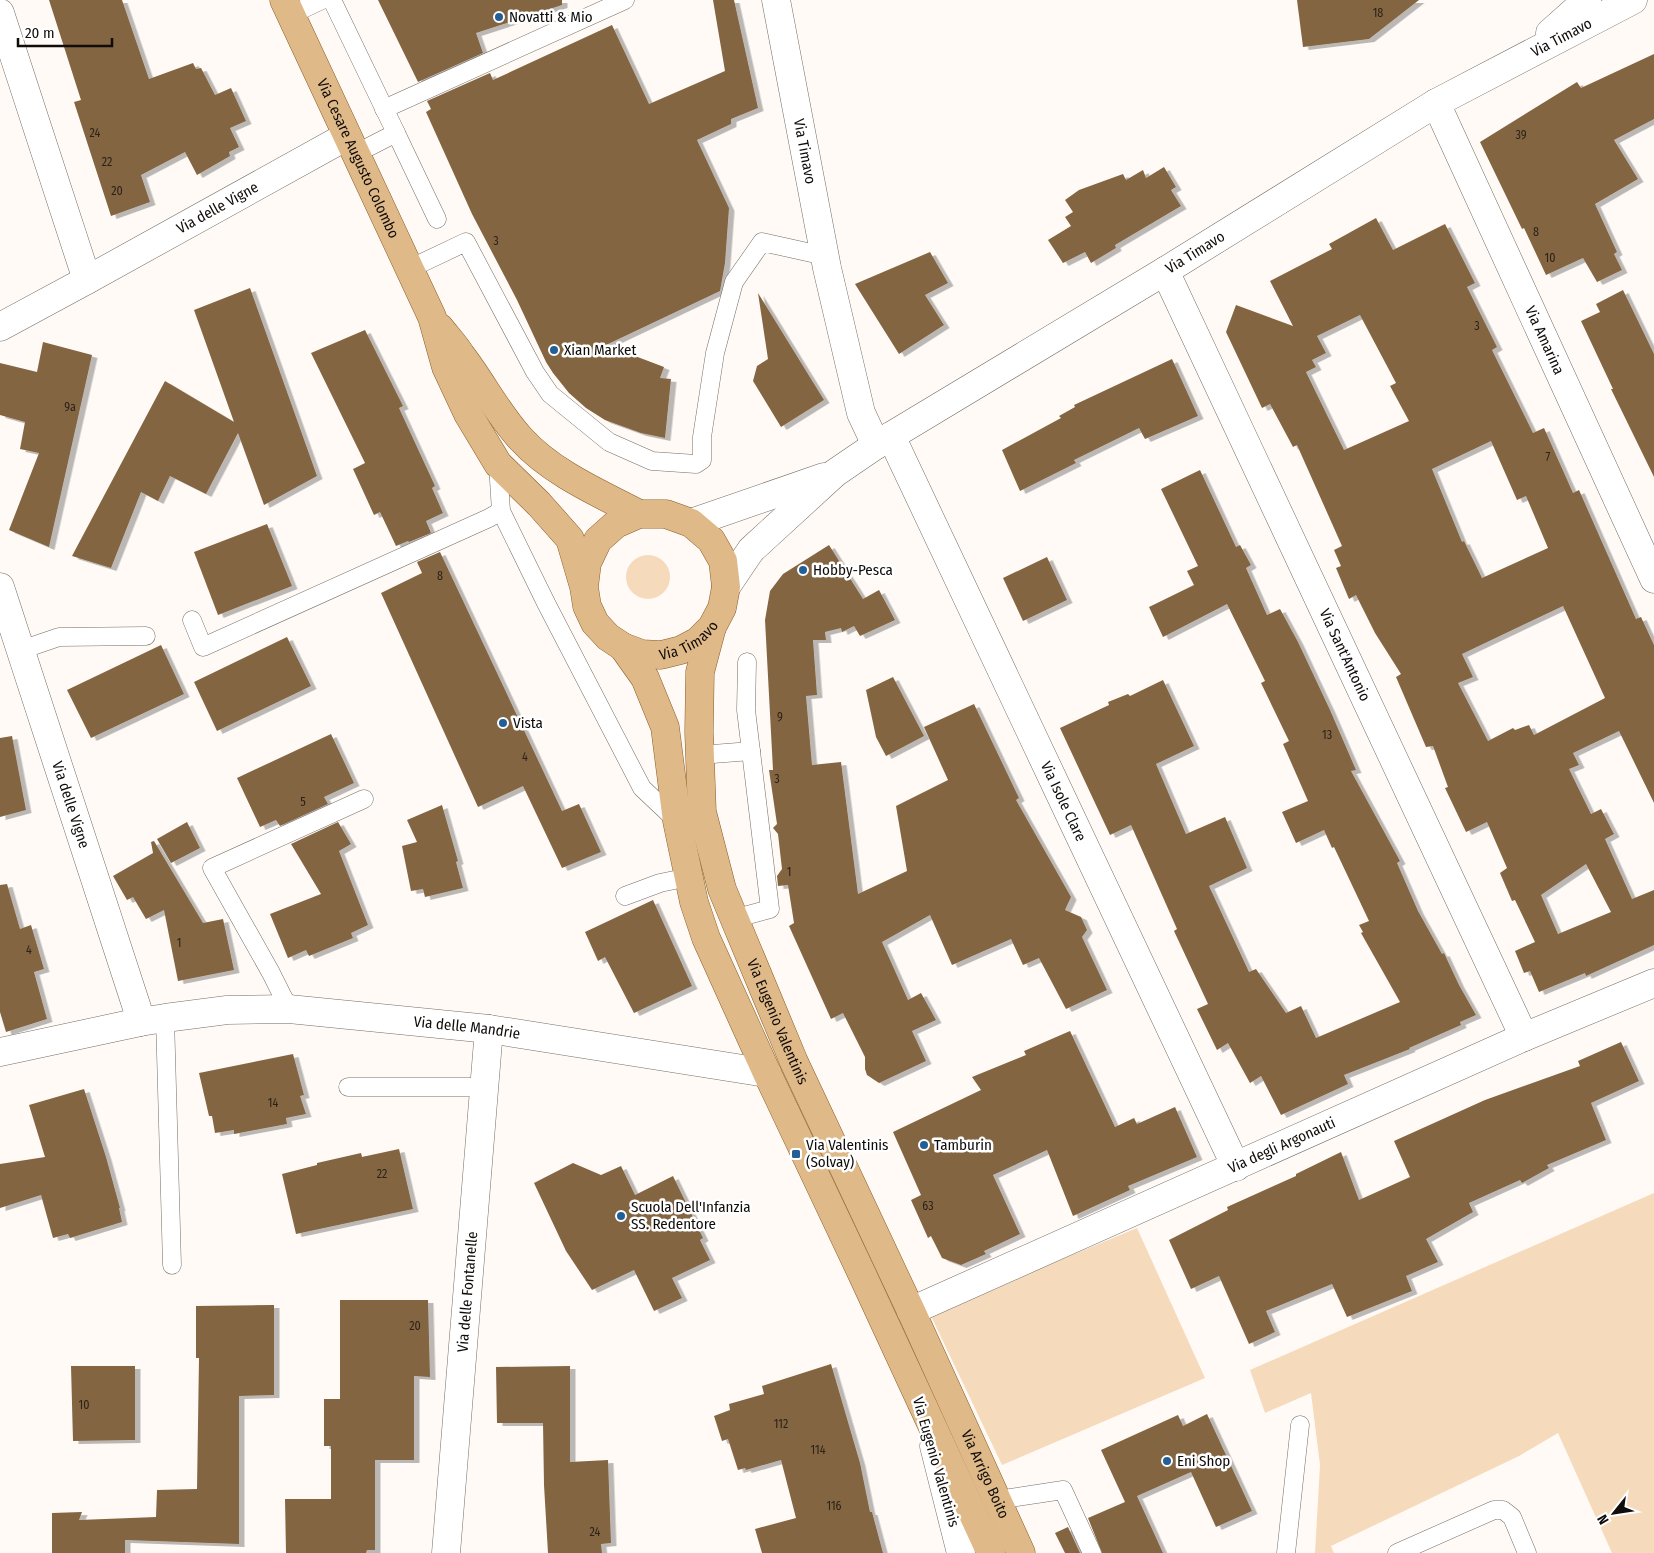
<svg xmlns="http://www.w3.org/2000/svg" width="1654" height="1553" font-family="'Fira Sans Condensed',sans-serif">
<defs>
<filter id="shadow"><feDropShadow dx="5.5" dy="3" stdDeviation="0" flood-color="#0004"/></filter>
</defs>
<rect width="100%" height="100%" fill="#fffaf5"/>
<g fill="#f6dabc">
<circle cx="648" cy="577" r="22"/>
<polygon points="1654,1193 1654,1553 1612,1553 1558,1433 1519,1456 1331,1546 1334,1553 1315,1553 1320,1465 1311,1393 1265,1413 1250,1370"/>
<polygon points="1137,1228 1205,1378 1002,1465 930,1314"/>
</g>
<g fill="#836543" fill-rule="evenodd" filter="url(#shadow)">
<polygon points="49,0 122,0 149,79 193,63 196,69 201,68 215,95 231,88 246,121 230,128 239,147 229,152 230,156 197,175 185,152 141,175 150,202 111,216 74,102 81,100"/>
<polygon points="378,0 562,0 562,5 476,33 483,53 418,82"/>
<polygon points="713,0 734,0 758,108 731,119 731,124 697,140 729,208 725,263 720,291 606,345 664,367 660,378 671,379 665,438 641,433 605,420 586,408 569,393 553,373 546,362 517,300 472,214 426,112 431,109 427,101 490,73 493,80 612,25 649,104 725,71"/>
<polygon points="1297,0 1419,0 1369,39 1303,47"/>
<polygon points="1654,54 1654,119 1614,140 1638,179 1595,204 1617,252 1614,254 1622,270 1597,282 1583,258 1546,275 1524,228 1522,229 1480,142 1577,82 1581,88"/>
<polygon points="1164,167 1176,187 1171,190 1181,206 1115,245 1116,248 1091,263 1085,252 1063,263 1048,240 1071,226 1065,217 1073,212 1065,200 1079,190 1123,174 1126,180 1143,170 1146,178"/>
<path d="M1376,218L1393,250L1445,224L1475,283L1467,287L1497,347L1492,350L1533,433L1544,428L1573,493L1579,490L1636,619L1641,617L1654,645V803L1619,731L1573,753L1579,765L1569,769L1591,814L1601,809L1614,834L1605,839L1632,899L1654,890V945L1586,976L1585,973L1539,992L1530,971L1524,973L1515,951L1535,942L1515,900L1512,901L1500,873L1507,868L1487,822L1466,832L1445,788L1448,787L1433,746L1426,747L1396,677L1401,674L1375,633L1356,595L1349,599L1336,568L1341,566L1334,550L1342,546L1297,445L1293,447L1270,404L1262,408L1226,332L1236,305L1293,326L1270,281L1332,249L1329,244ZM1360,315L1396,383L1390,386L1409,421L1344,450L1306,372L1316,367L1312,360L1326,353L1317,336ZM1491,441L1517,500L1526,496L1548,548L1482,578L1464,541L1462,542L1432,469ZM1563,606L1605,698L1534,735L1529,725L1515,730L1513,728L1488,741L1458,683L1473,677L1462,654ZM1586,864L1611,912L1558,934L1541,895Z"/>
<polygon points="930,252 948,283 925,295 944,325 899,354 855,284"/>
<polygon points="250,288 317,476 264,505 238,433 206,494 170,476 158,501 141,492 111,568 72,556 165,381 234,422 194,310"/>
<polygon points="1623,290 1654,354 1654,477 1611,389 1613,389 1581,321 1600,312 1596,304"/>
<polygon points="758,293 824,400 781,427 753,381 757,366 768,359"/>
<polygon points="365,330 403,406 399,408 435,486 432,488 443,513 426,521 431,533 409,542 408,541 396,546 380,512 374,515 353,469 365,463 311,353"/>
<polygon points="43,342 92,355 49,547 9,530 39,453 20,449 25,422 0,415 0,363 37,372"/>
<polygon points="1172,359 1198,416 1145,439 1139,428 1074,460 1076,463 1020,491 1002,450 1061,418 1059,416 1075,407 1074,405"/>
<polygon points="1200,470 1236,547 1240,545 1251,565 1246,568 1267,615 1280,609 1298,642 1330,710 1356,770 1351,771 1400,861 1397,863 1418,911 1442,954 1444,953 1459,985 1476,1015 1460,1022 1461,1025 1409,1048 1410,1049 1344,1075 1348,1084 1281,1115 1261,1076 1250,1083 1228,1043 1217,1050 1197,1009 1208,1004 1174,931 1177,929 1131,825 1110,835 1060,728 1109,705 1108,702 1128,694 1130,696 1163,680 1194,746 1156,764 1186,834 1225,817 1247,868 1209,886 1249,972 1256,969 1286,1013 1301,1006 1316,1038 1400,1002 1361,933 1363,932 1359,925 1369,921 1334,847 1332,848 1324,830 1296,843 1282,812 1308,801 1283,744 1289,741 1261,683 1265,681 1227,604 1163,637 1149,607 1194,585 1187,571 1198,566 1161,489"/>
<polygon points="267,524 292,586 218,615 194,552"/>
<polygon points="829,545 863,599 879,590 895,620 860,636 854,626 842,632 841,628 825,632 826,640 813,640 817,695 806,696 812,765 841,762 858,894 907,871 896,806 948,780 924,727 974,704 1019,798 1016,800 1071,897 1065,910 1081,917 1087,930 1082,937 1107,990 1066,1009 1039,958 1023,965 1011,939 952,965 930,915 882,942 908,1000 921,993 936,1020 912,1031 926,1061 879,1083 867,1075 865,1069 865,1057 843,1013 831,1019 789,926 794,923 788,885 778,886 777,876 782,869 778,834 773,828 777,824 769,770 773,770 765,620 770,591 783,574"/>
<polygon points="440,552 562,811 579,804 601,852 562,868 523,786 478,807 381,593 422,573 417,562"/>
<polygon points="1047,557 1067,600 1023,621 1003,578"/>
<polygon points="287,637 311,686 217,731 194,682"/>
<polygon points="161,645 184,694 91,738 67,690"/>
<polygon points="893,677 924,736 886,756 876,737 866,690"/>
<polygon points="331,734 354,783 324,797 328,804 280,826 276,820 260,827 237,778"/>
<polygon points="12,736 26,810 0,817 0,738"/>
<polygon points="442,805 458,861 456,862 463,888 425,897 423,889 411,891 402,846 417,842 407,820"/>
<polygon points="187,822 200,848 171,863 157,839"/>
<polygon points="338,822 351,844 339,851 368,925 351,933 353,938 309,956 306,950 288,958 270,914 321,894 291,844"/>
<polygon points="154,841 203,923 223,919 234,970 178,981 164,910 146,919 133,897 127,900 113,876 153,853 151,842"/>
<polygon points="7,884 20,929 31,925 44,969 34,972 47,1019 6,1032 0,1012 0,885"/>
<polygon points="653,900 692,986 634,1013 605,957 598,961 585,932"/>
<polygon points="1070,1031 1115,1127 1134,1118 1137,1124 1175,1107 1197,1157 1128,1186 1130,1190 1073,1216 1047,1150 993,1175 1020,1234 984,1251 986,1254 961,1265 942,1258 931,1236 928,1238 911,1200 921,1195 893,1132 981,1090 972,1077 1026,1055 1024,1051"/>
<polygon points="1621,1042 1639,1081 1591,1103 1606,1140 1547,1165 1549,1168 1522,1183 1520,1180 1469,1203 1473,1212 1426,1239 1438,1262 1406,1276 1412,1291 1347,1317 1332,1284 1266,1311 1275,1332 1249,1344 1219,1276 1191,1289 1169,1240 1228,1210 1227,1207 1296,1176 1296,1174 1341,1152 1359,1200 1410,1177 1394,1141 1485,1100 1580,1066 1578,1061"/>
<polygon points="293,1054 304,1095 300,1096 306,1114 286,1118 287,1124 234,1134 234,1130 215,1133 212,1116 209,1116 199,1073"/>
<polygon points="84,1089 106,1157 120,1208 119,1208 122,1222 70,1238 68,1234 53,1238 41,1195 0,1208 0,1164 45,1157 29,1105"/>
<polygon points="399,1149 413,1209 296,1234 282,1174 317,1165 317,1163 361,1153 362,1157"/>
<polygon points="573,1163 601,1175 621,1166 635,1195 673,1176 703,1238 700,1240 710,1260 672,1278 682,1298 654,1311 634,1270 592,1290 566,1251 534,1183"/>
<polygon points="340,1300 428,1300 430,1377 414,1376 414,1460 375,1460 375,1550 367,1550 366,1553 286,1553 285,1499 331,1499 331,1446 324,1446 324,1399 340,1399"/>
<polygon points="274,1305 274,1395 239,1396 239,1544 125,1540 125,1553 52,1553 52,1513 82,1512 79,1520 156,1517 157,1490 197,1489 199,1358 196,1358 196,1306"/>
<polygon points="831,1364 860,1463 870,1512 872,1512 883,1553 762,1553 755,1529 796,1518 781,1460 746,1470 745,1468 738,1470 728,1439 722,1441 714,1416 730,1410 729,1404 764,1394 762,1386"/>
<polygon points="71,1366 135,1366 135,1440 73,1441"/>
<polygon points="570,1366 570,1462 608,1460 611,1543 601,1544 602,1553 548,1553 544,1485 543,1423 497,1423 496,1367"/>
<polygon points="1207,1414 1252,1511 1216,1527 1191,1472 1137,1496 1163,1553 1102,1553 1088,1518 1125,1502 1101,1450 1178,1415 1183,1426"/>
<polygon points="1068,1527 1080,1553 1065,1553 1055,1533"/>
</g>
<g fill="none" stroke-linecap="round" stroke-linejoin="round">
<g stroke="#746e67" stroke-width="19">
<g id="service">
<polyline points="332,0 396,133"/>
<polyline points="290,15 322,0"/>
<polyline points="384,109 625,0"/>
<polyline points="355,154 396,133 437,219"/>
<polyline points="409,269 466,242 535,372 550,394 609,442 652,461 696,464 702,460 702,437 715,353 734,282 762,242 825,256"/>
<polyline points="498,464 501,511 546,603 642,788 677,821"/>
<polyline points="192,620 203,647 489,518 501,511"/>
<polyline points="21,650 59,637 146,636"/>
<polyline points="700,755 751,751"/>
<polyline points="625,896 660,883 689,877"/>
<polyline points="733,919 770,909 746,710 747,662"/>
<polyline points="289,1009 271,973 212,868 364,799"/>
<polyline points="165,1018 172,1265"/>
<polyline points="348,1087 484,1087"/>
<polyline points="997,1500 1063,1490 1092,1553"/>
<polyline points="1286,1553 1300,1425"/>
<polyline points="1397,1553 1494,1510 1503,1510 1512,1517 1527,1553"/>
</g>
</g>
<g stroke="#746e67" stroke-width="29">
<g id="minor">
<path id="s1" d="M776,0L827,268L861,413L876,445"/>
<polyline points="0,13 87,280"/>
<polyline points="1550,33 1587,0"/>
<path id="s2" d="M1436,103L1654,579"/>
<path id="s3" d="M1165,271L1524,1037"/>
<path id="s4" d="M0,327L87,280L347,136"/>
<path id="s5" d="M891,436L1236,1167"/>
<polyline points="691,523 824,477"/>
<path id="s6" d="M0,587L137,1008L140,1022"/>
<path id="s7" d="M726,587L751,550L835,473L876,445L1165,271L1436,103L1633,0"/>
<path id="s8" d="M0,1052L140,1022L165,1018L227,1010L289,1009L489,1029L767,1073"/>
<path id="s9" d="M911,1311L1524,1037L1654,983"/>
<path id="s10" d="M446,1553L489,1029"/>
</g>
</g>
<g stroke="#746e67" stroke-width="29">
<polyline id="secondary" points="934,1446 961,1553"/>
</g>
<g stroke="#895e29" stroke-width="29">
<g id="primary">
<path id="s11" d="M284,0L432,317L446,367L468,414L498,464L539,504L570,539L584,587L587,606L595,623L608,637L623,647L642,654L661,655L681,650L698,641L712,627L722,608L726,587L723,561L711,540L691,523L666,514H639L616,524L598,540L587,563L584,587"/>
<path d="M440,328C447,337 455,345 461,355C482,382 497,413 521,439C552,473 599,493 639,514"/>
<path id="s12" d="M712,627L700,672L699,732L702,812L722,889L794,1062L911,1311L1021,1553"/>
<polyline points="623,647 645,678 665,727 677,821 694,902 706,938 767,1073 862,1274 991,1553"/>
</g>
</g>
<use href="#service" stroke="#fff" stroke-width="18"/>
<use href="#minor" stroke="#fff" stroke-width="28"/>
<use href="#secondary" stroke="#fff" stroke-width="28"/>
<use href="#primary" stroke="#e0b988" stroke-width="28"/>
</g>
<g fill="#215f96" stroke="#fff" stroke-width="2">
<circle cx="499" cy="17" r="5"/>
<circle cx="554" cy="350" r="5"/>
<circle cx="803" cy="570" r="5"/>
<circle cx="503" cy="723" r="5"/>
<circle cx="924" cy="1145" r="5"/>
<rect x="791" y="1149" width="10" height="10" rx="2.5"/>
<circle cx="621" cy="1216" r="5"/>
<circle cx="1167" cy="1461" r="5"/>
</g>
<g text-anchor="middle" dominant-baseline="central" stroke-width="5" stroke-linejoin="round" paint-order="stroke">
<g font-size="12" fill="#2c2218">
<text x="1378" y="13">18</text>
<text x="95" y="133">24</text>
<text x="1521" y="135">39</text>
<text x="107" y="162">22</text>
<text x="117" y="191">20</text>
<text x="1536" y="232">8</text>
<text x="496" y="241">3</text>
<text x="1550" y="258">10</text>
<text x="1477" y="326">3</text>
<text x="70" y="407">9a</text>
<text x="1548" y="457">7</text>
<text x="440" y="576">8</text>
<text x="780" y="717">9</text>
<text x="1327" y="735">13</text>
<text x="525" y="757">4</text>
<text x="777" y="779">3</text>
<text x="303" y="802">5</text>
<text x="789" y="872">1</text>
<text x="179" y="943">1</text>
<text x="29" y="950">4</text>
<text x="273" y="1103">14</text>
<text x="382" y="1174">22</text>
<text x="928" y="1206">63</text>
<text x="415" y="1326">20</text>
<text x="84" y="1405">10</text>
<text x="781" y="1424">112</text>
<text x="818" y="1450">114</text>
<text x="834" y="1506">116</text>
<text x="595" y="1532">24</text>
</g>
<g font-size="15" fill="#0f0c0a" stroke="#fff" text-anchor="start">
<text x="509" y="17">Novatti &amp; Mio</text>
<text x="564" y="350">Xian Market</text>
<text x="813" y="570">Hobby-Pesca</text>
<text x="513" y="723">Vista</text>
<text x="806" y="1145">Via Valentinis<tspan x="806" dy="17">(Solvay)</tspan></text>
<text x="934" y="1145">Tamburin</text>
<text x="631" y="1207">Scuola Dell'Infanzia<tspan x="631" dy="17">SS. Redentore</tspan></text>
<text x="1177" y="1461">Eni Shop</text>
</g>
<g font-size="15" fill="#0f0c0a" stroke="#fff">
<text stroke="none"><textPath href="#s7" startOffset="1006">Via Timavo</textPath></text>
<text stroke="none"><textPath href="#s1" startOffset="154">Via Timavo</textPath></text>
<text stroke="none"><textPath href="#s11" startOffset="175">Via Cesare Augusto Colombo</textPath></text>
<text stroke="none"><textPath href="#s4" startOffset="248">Via delle Vigne</textPath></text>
<text stroke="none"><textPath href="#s7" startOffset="581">Via Timavo</textPath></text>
<text stroke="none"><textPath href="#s2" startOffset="261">Via Amarina</textPath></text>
<text stroke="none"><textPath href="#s11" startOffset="812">Via Timavo</textPath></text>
<text stroke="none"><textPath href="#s3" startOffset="424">Via Sant'Antonio</textPath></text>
<text stroke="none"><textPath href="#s5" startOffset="404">Via Isole Clare</textPath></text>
<text stroke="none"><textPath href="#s6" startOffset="229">Via delle Vigne</textPath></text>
<text stroke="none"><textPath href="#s12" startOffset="410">Via Eugenio Valentinis</textPath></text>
<text stroke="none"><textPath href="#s8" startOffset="472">Via delle Mandrie</textPath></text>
<text stroke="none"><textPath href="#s9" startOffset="406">Via degli Argonauti</textPath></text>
<text stroke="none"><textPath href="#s10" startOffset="262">Via delle Fontanelle</textPath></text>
<text transform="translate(936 1462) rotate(74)">Via Eugenio Valentinis</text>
<text stroke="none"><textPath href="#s12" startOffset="908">Via Arrigo Boito</textPath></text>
</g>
</g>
<g transform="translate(1614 1513) rotate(240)" stroke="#ffffff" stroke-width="4" paint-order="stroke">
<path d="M0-4L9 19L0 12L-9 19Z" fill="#0f0c0a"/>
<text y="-8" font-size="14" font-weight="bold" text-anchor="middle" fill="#0f0c0a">N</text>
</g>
<path d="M18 38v8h94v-8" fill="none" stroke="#0f0c0a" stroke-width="2.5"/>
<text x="25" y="38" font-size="15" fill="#0f0c0a" stroke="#ffffff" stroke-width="4" paint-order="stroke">20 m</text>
</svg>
